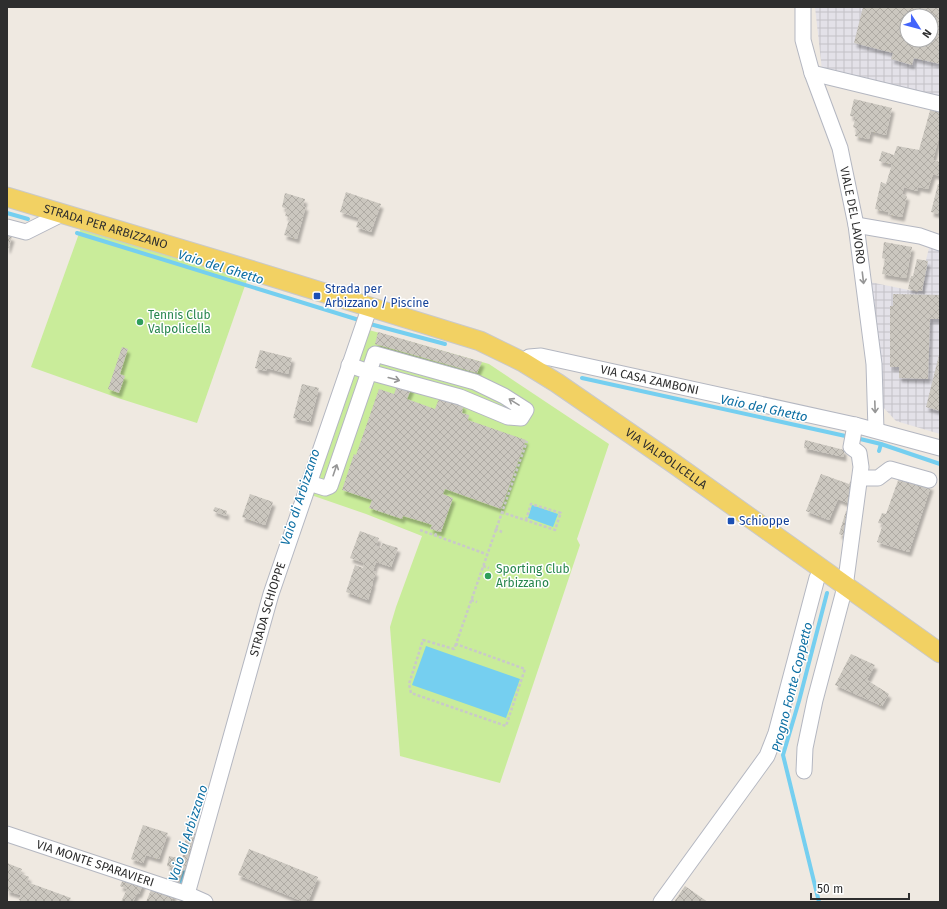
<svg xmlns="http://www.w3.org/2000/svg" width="947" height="909" font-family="'Fira Sans',sans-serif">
<defs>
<pattern id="industrial-grid" width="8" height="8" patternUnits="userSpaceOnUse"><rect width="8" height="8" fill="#e3e1e8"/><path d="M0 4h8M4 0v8" fill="none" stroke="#c3c1c7"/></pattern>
<pattern id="building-cross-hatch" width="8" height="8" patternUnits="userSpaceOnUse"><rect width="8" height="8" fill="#cbc7bf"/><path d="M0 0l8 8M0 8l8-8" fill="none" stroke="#afaba4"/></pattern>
<filter id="shadow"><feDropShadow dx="2.5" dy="4.5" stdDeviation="1" flood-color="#0004"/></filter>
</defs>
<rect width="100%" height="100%" fill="#efe9e1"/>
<g fill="url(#industrial-grid)" fill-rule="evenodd">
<path d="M815,7H940V106L822,70ZM907,16H931V40H907Z"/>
<polygon points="929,248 940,248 940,434 896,421 881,405 870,282 918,292"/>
</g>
<g fill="#c9ec9a">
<polygon points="81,228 248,277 197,423 121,399 31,367"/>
<polygon points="369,330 489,364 609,444 577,539 580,545 500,783 400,756 390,627 396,607 422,536 366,514 311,495"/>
</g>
<g fill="#75cff0">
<polygon points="532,505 558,514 553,527 528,518"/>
<polygon points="426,646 520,679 506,718 412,685"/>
</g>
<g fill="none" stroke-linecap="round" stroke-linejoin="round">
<g stroke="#75cff0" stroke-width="4">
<polyline points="7,213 28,219"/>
<polyline points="77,233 359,320"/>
<polyline points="370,324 445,344"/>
<polyline points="582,378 850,437"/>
<polyline points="856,438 881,444 940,464"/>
<polyline points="879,451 881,444"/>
<polyline points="180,888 187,866"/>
<polyline points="819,902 783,755 799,701 827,593"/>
</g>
</g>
<g fill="url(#building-cross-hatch)" fill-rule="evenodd" filter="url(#shadow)">
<path d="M863,7H940V64L914,58L912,65L891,59L893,53L854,43ZM907,16H931V40H907Z"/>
<polygon points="854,99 892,108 886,135 871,131 869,139 855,136 857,129 853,127 856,117 850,116"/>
<polygon points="931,107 940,109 940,133 933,160 940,162 940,176 933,174 928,189 918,187 917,191 904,187 902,194 907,196 902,217 888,214 889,212 875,209 881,182 886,184 892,164 879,161 882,151 894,155 897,146 919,150"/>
<polygon points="938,184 940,184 940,214 931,212"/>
<polygon points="346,192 381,204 371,232 356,227 359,218 340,212"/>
<polygon points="285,193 305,199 303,206 306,206 297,239 284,235 290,217 285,216 287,209 282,207"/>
<polygon points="7,235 12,237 8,249 7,249"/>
<polygon points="884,242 912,247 906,278 882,274 885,259 882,258"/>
<polygon points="917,259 928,261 922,291 908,289 911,276 913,276"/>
<polygon points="893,294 940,295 940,319 930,319 928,379 899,378 899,367 890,367 890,306 893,306"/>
<polygon points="378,332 482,362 477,373 375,344"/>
<polygon points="122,347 128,349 120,374 125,376 119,393 108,389"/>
<polygon points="260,350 292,358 288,374 267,368 266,371 255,368"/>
<polygon points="939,355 940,355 940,411 926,407"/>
<polygon points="398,383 412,387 407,399 435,409 438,401 440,398 463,405 463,408 462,413 469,415 468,420 526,440 501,509 445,489 443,494 453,498 441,532 430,529 432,525 423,522 403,516 402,519 369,508 372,500 342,490 354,454 356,455 379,389 394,394"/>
<polygon points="302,384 319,388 310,422 293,418"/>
<polygon points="805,440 844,450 844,457 804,448"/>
<polygon points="821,474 849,484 852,478 859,479 855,506 838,499 829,520 806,511"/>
<polygon points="900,475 931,486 909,552 877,542 883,524 878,523 882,513 886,514"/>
<polygon points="250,494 273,502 265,525 242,517"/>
<polygon points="215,507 227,511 226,516 213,511"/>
<polygon points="846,511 854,513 852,539 839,534"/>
<polygon points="360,531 379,538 376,546 381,548 382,543 398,548 391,567 376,562 373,571 376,572 372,583 373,583 368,600 346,592 355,565 363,568 364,563 350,558"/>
<polygon points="851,654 875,665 867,680 889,694 882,706 835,685"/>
<polygon points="143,825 168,833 159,859 146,855 143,863 131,859"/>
<polygon points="187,831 198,833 190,871 182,870 176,881 168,877 174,868 167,866 169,856 182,859"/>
<polygon points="249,849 318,877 308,902 304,902 238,875"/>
<polygon points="7,863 22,869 20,873 29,877 27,882 71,898 69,902 23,902 19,900 21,895 7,891"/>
<polygon points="125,875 144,882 139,894 137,893 133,902 121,902 127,889 120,886"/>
<polygon points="153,885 174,894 172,902 146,902"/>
<polygon points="685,886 702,898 708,902 674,902"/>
</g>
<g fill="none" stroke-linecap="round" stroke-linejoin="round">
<g stroke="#b4b7c1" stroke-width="17">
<g id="minor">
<path id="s1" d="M803,7V40L812,73L840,148L856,225L874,364L876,430"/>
<polyline points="812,73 940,104"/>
<polyline points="856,225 920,236 940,243"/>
<polyline points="7,227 26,232 62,214"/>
<path id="s2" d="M523,362L529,357L541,356L855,425L940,448"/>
<polyline points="860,478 878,478 890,469 929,480"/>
<polyline points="309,483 325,488 330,486 369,372 460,397 508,417 521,418 526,410 504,396 475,382 375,354 369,372 349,365"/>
<polyline points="804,771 805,748 815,700 845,587 861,467 859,453 851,447 855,425"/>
<path id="s3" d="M7,834L187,894L205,902"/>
<path id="s4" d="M187,894L271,594L370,306"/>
<polyline points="661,902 767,756 776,733 817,578 822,570"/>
</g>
</g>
<g stroke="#c9c9c9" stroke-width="21">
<g id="major">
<path id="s5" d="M7,197L247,269L480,341L523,362L557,383L673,463L940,653"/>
</g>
</g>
<g stroke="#c9c9c9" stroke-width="2.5" stroke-dasharray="3 2" stroke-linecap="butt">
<polyline points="501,512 555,530 561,512"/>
<polyline points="526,520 531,504 561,513"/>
<polyline points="495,529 502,532"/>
<polyline points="420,530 486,554"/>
<polyline points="435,536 437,531"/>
<polyline points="483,566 489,568"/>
<polyline points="471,600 477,602"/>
<polyline points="456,644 454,649 423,640 409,684 411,693 506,726 525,669 456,644 527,441"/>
</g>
<use href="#minor" stroke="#fff" stroke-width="15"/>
<use href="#major" stroke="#f2d163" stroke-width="19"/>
</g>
<defs><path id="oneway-shaft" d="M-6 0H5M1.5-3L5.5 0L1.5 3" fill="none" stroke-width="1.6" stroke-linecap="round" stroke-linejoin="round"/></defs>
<g stroke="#969696">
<use href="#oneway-shaft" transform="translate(863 278) rotate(83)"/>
<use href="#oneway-shaft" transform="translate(394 379) rotate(15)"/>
<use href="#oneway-shaft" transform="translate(514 402) rotate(-148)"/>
<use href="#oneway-shaft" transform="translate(875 407) rotate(88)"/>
<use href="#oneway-shaft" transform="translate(335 470) rotate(-71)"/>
</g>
<g fill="#1a4fb4" stroke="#fff" stroke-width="1.5">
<rect x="313" y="292" width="8" height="8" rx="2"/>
<rect x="727" y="517" width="8" height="8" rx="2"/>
</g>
<g fill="#2e9e5b" stroke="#fff" stroke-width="1.5">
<circle cx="140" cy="322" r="4"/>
<circle cx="488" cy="576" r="4"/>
</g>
<g text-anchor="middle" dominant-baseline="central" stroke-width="3" stroke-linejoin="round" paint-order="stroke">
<g font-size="12" fill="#2e2e2e" stroke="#fff">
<text stroke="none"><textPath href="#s1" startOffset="216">VIALE DEL LAVORO</textPath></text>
<text stroke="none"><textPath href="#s5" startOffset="103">STRADA PER ARBIZZANO</textPath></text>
<text stroke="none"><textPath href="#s2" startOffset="131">VIA CASA ZAMBONI</textPath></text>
<text stroke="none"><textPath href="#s5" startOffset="715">VIA VALPOLICELLA</textPath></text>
<text stroke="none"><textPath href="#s4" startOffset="296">STRADA SCHIOPPE</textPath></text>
<text stroke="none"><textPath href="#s3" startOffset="93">VIA MONTE SPARAVIERI</textPath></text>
</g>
<g font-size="12" fill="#164399" stroke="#fff" text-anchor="start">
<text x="325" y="289">Strada per<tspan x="325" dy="14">Arbizzano / Piscine</tspan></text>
<text x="739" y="521">Schioppe</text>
</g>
<g font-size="12" fill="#27864d" stroke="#fff" text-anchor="start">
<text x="148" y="315">Tennis Club<tspan x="148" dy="14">Valpolicella</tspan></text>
<text x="496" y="569">Sporting Club<tspan x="496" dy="14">Arbizzano</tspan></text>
</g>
<g font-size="13" font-style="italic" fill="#0d6fa3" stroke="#fff">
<text transform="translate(221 267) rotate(17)">Vaio del Ghetto</text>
<text transform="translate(764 408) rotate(12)">Vaio del Ghetto</text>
<text transform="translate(300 497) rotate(-72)">Vaio di Arbizzano</text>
<text transform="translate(792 687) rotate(-76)">Progno Fonte Coppetto</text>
<text transform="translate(188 833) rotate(-72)">Vaio di Arbizzano</text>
</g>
</g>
<rect width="947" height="909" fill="none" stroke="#2e2e2e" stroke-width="16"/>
<g transform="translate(919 28) rotate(126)"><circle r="19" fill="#ffffff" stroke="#ababab"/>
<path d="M0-3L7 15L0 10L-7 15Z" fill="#4264fb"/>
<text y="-6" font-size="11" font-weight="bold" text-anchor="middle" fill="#2e2e2e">N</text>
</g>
<path d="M811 893v6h98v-6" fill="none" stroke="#2e2e2e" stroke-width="2"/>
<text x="817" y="893" font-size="12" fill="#2e2e2e" stroke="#ffffff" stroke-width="3" paint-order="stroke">50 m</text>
</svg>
